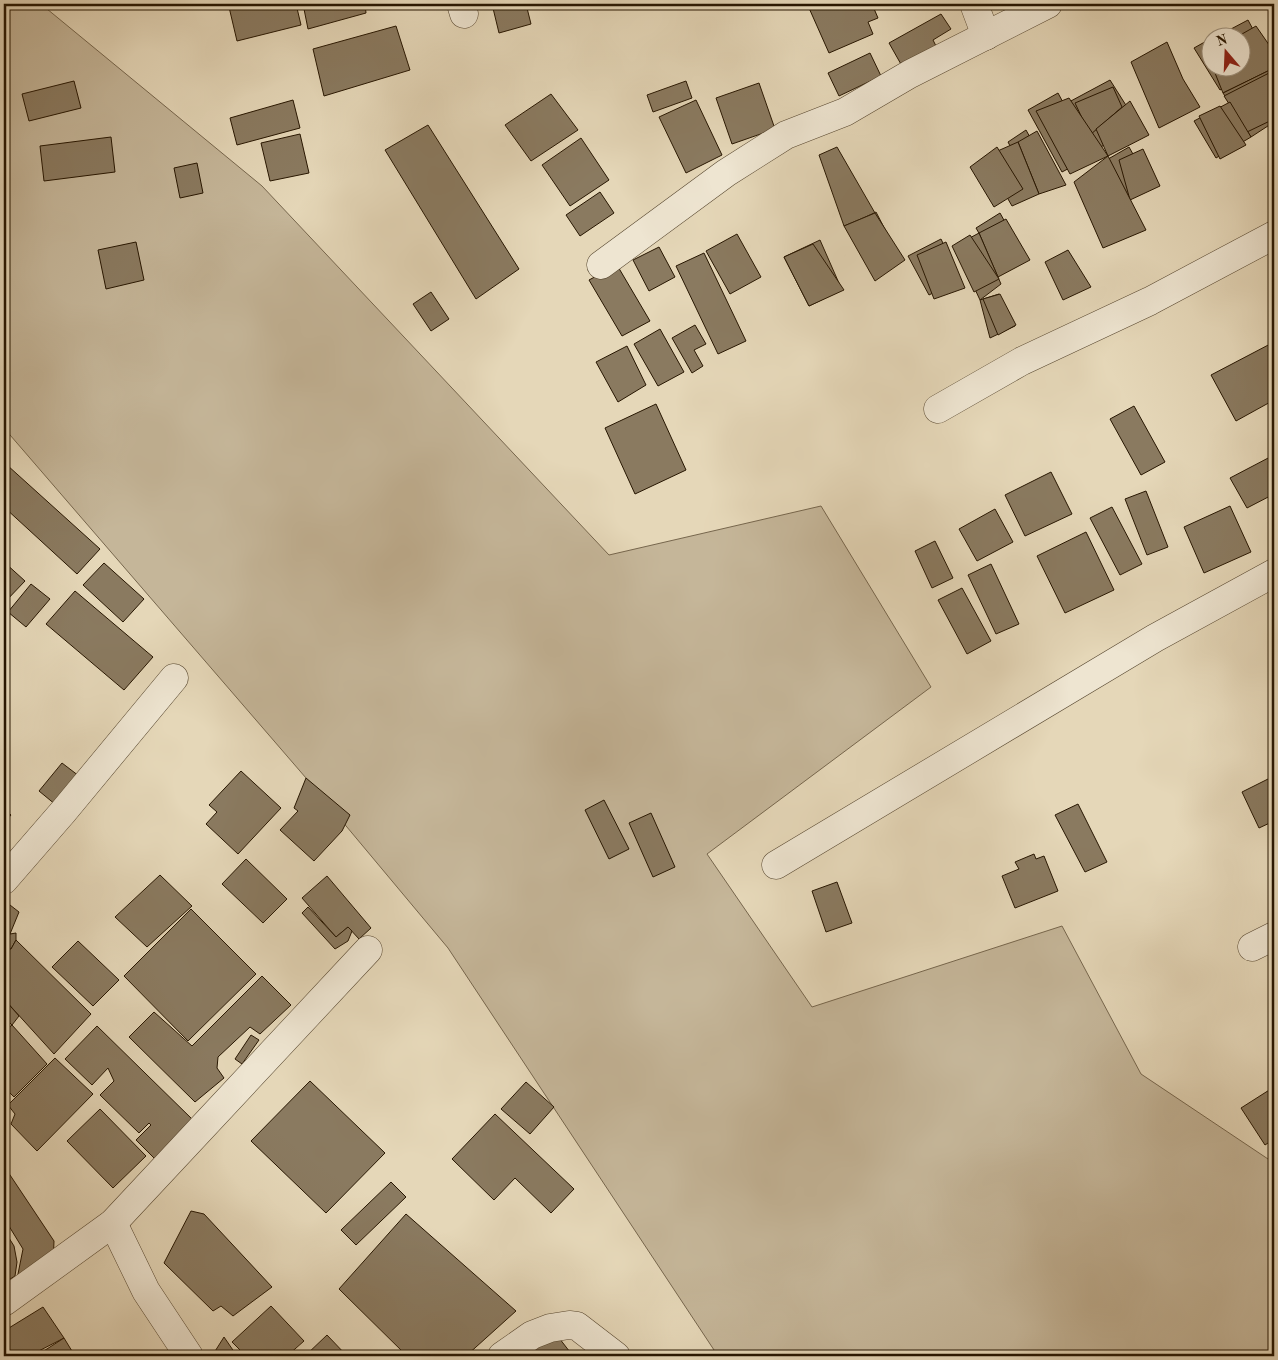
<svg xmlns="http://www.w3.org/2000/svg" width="1278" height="1360" font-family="'Old Standard TT',serif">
<rect width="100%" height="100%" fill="#e5d7b8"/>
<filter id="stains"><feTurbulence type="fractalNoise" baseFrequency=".004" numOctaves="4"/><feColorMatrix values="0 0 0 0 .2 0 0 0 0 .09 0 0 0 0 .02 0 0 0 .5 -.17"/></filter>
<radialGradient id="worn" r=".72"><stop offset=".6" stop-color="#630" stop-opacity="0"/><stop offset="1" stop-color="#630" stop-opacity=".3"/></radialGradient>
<polygon fill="#c5b699" stroke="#76664d" points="4,4 41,4 262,186 609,555 821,506 931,687 707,854 812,1007 1062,926 1141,1074 1274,1163 1274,1356 718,1356 448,948 306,778 4,428"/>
<g fill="#8a7a60" stroke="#271601">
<polygon points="241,4 296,4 301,25 237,41 229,7"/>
<polygon points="303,4 365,4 366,13 308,29"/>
<polygon points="492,4 526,4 531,24 499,33"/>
<polygon points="818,4 872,4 878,18 868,22 873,34 829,53 809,8"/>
<polygon points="941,14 951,29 933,40 936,46 902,66 889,43"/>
<polygon points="1248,20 1271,63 1220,90 1194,48 1210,39 1210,68 1240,68 1240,38 1214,38"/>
<polygon points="396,26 410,70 324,96 313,49"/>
<polygon points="1256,26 1274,52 1274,68 1223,93 1213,68 1240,68 1240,38 1235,38"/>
<polygon points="1167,42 1183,79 1200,107 1159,128 1131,62"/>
<polygon points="870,53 881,76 839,96 828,73"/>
<polygon points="1274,68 1274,122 1251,137 1223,93"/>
<polygon points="1271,72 1274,76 1274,119 1247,132 1224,96"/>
<polygon points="1110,80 1141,129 1098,148 1069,102"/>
<polygon points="74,81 81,108 29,121 22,94"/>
<polygon points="686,81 692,98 653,112 647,95"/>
<polygon points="759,83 775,129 732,144 716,98"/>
<polygon points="1113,87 1122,107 1090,135 1075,103"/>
<polygon points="1058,93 1092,156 1062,172 1028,110"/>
<polygon points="551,94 578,130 531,161 505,125"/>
<polygon points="1069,98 1108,156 1070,174 1036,111"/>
<polygon points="293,100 300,128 237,145 230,118"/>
<polygon points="696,100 722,155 686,173 659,117"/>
<polygon points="1130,101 1149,135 1108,156 1096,129"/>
<polygon points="1230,102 1251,137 1216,158 1194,121"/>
<polygon points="1220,106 1246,145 1220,159 1199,116"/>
<polygon points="428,125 519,269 476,299 385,150"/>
<polygon points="1026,130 1052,177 1032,188 1008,142"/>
<polygon points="1037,131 1066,185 1039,194 1018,142"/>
<polygon points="300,134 309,173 270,181 261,143"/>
<polygon points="111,137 115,172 44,181 40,146"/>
<polygon points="581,138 609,180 570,206 542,165"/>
<polygon points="1018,142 1039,194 1012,206 984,157"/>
<polygon points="837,147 875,213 844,226 819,155"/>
<polygon points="997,147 1023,189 994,207 970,167"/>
<polygon points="1129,147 1151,186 1125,201 1103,162"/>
<polygon points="1143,149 1160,186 1130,200 1119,160"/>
<polygon points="1108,156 1146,230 1103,248 1074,182"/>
<polygon points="197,163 203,193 180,198 174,168"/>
<polygon points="600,192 614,213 580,236 566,215"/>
<polygon points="876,212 901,260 875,274 848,226"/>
<polygon points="875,213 905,260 875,281 844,226"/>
<polygon points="1000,213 1020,249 995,261 976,228"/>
<polygon points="1006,219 1030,260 998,277 979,233"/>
<polygon points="979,233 1001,284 980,300 955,246"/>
<polygon points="737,234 761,277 730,294 706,251"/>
<polygon points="970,235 999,279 974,292 952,246"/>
<polygon points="941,239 960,279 929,295 908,256"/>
<polygon points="820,240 842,290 809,306 784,257"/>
<polygon points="136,242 144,280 106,289 98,250"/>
<polygon points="946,242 965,288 934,299 917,255"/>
<polygon points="813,244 844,290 809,306 784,257"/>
<polygon points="659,247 675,277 649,291 633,260"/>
<polygon points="1068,250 1091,287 1063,300 1045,262"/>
<polygon points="704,253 746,341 718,354 676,266"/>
<polygon points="617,265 650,321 622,336 589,280"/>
<polygon points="431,292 449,319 431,331 413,304"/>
<polygon points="999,294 1015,326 990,338 980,300"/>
<polygon points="1000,294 1016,325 998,335 983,299"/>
<polygon points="695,325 706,344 694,350 703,366 692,373 672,338"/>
<polygon points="660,329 684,372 658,386 634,344"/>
<polygon points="1274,342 1274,400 1236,421 1211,375"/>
<polygon points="627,346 646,385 618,402 596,362"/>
<polygon points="656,404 686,470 635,494 605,428"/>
<polygon points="1134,406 1165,462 1141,475 1110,419"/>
<polygon points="1272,456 1274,460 1274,494 1247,508 1230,478"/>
<polygon points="7,465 100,549 77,574 4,507 4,469"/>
<polygon points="1051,472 1072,514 1025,536 1005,495"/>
<polygon points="1146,491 1168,547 1147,555 1125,499"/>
<polygon points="1230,506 1251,552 1204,573 1184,527"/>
<polygon points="1112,507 1142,564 1120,575 1090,518"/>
<polygon points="995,509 1013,542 977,561 959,529"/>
<polygon points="1086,532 1114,590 1065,613 1037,556"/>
<polygon points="935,541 953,578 932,588 915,551"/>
<polygon points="4,562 25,581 4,603"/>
<polygon points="104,563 144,599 123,622 83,585"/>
<polygon points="991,564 1019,624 996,634 968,575"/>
<polygon points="31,584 50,599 26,627 8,612"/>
<polygon points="962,588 991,641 967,654 938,600"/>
<polygon points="75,591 153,657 124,690 46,624"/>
<polygon points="62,763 79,776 56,805 39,791"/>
<polygon points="241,771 281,808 238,854 206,824 217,812 209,805"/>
<polygon points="1274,776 1274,821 1259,828 1242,792"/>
<polygon points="306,778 350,815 342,831 314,861 280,830 298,811 294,808"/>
<polygon points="604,800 629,849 609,859 585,810"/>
<polygon points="1078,804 1107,862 1085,872 1055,815"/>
<polygon points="4,808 11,815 4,823"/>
<polygon points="651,813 675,867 653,877 629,823"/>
<polygon points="1034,854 1036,859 1044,856 1058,891 1015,908 1002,876 1019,869 1015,862"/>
<polygon points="246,859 287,899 263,923 222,884"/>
<polygon points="160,875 192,906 147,947 115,917"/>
<polygon points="327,876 371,928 359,939 348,927 336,937 302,898"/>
<polygon points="837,882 852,923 826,932 812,891"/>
<polygon points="10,905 19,912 10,934 16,933 16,940 11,949 4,950 4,907"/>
<polygon points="308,907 336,937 348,927 352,931 348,941 335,949 302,913"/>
<polygon points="191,909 256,974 188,1041 124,976"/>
<polygon points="16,940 91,1014 54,1054 4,999 4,950 11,949"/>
<polygon points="78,941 119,980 93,1006 52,967"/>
<polygon points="262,976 291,1005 260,1034 250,1027 218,1057 217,1068 224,1078 195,1102 129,1037 154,1012 192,1046"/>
<polygon points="4,999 19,1016 12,1025 4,1017"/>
<polygon points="12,1025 47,1064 14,1097 4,1087 4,1032"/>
<polygon points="97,1026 193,1120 155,1159 136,1140 151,1125 149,1123 139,1133 100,1095 114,1081 108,1068 92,1085 65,1059"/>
<polygon points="251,1035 259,1040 242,1064 235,1059"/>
<polygon points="55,1058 93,1094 37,1151 11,1124 15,1114 8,1105"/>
<polygon points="310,1081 385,1153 326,1213 251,1141"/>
<polygon points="526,1082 554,1107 530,1134 501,1109"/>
<polygon points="1274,1087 1274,1139 1265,1145 1241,1108"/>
<polygon points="100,1109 146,1156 113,1188 67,1141"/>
<polygon points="495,1114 574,1189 551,1213 515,1178 494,1200 452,1159"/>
<polygon points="4,1166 54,1241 53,1266 14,1294 23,1249 4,1218"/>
<polygon points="391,1182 406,1197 356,1245 341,1230"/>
<polygon points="191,1211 204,1214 272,1287 233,1316 221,1306 213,1311 164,1263"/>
<polygon points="406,1214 516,1311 466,1356 407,1356 339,1289"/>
<polygon points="4,1230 14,1246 17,1262 15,1276 4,1283"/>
<polygon points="271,1306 304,1341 287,1356 246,1356 232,1342"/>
<polygon points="43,1307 64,1338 29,1356 8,1356 4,1348 4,1331"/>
<polygon points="556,1334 573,1356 524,1356"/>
<polygon points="327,1335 347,1356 305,1356"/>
<polygon points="224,1337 237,1356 212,1356"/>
<polygon points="64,1338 75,1356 36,1356"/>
</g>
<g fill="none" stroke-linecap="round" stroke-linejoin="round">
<g stroke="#56462f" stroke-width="29">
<g id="minor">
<polyline points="461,4 464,14"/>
<polyline points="974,4 986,36"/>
<polyline points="601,265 726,173 786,135 845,112 910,74 1048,4"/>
<polyline points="938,409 1022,361 1150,301 1274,235"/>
<polyline points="776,865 1155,638 1274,573"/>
<polyline points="4,880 63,812 174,678"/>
<polyline points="1252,947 1274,936"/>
<polyline points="113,1223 146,1291 189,1356"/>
<polyline points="4,1302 113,1223 368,950"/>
<polyline points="502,1356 532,1335 550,1328 569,1325 577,1326 616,1356"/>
</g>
</g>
<use href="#minor" stroke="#eee5d1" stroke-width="28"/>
</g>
<rect width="1278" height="1360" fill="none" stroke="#e5d7b8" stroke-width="20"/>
<rect x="5" y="5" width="1268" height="1350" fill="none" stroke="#271601" stroke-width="2.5"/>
<rect x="10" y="10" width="1258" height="1340" fill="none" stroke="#271601"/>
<g transform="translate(1226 52) rotate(341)"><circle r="24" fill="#eee5d1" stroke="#9e927e"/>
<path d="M0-4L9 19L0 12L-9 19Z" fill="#8f2418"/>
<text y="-8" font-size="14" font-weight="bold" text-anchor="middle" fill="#271601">N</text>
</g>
<rect width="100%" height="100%" filter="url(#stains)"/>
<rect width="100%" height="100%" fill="url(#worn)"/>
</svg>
